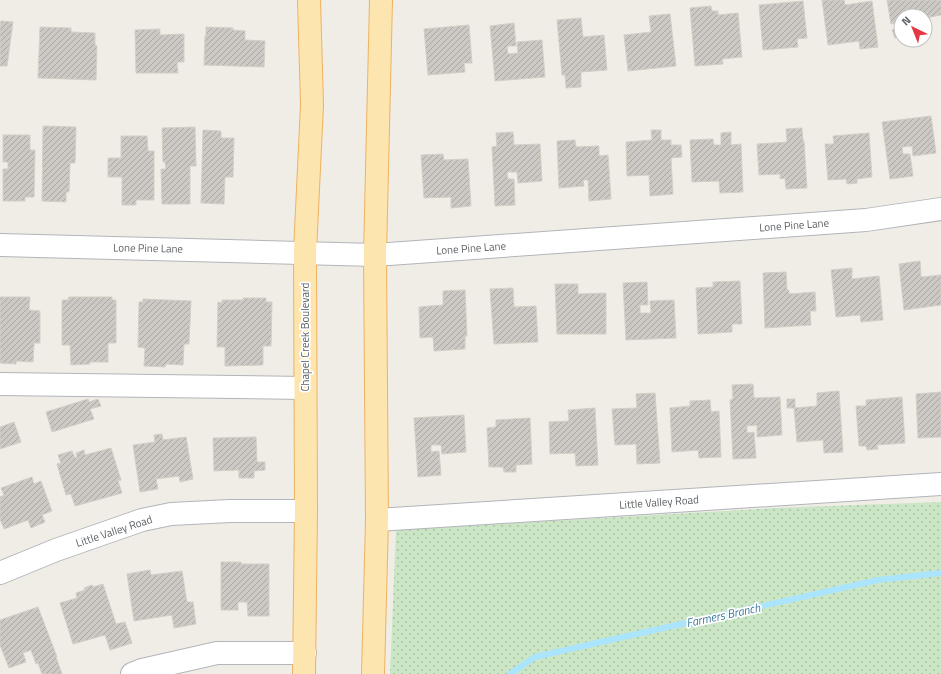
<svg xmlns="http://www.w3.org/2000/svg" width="941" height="674" font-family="'Titillium Web',sans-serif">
<defs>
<pattern id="park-dots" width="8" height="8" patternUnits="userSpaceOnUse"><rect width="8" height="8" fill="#cae6c5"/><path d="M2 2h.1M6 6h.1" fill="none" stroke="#a7bea4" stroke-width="1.8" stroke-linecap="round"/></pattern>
<pattern id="building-hatch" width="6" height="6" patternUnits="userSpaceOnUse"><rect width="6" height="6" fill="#ccc8c4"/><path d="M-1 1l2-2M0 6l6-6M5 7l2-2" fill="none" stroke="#a9a6a3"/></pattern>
</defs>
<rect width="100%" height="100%" fill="#f0ede7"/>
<polygon fill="url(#park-dots)" points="941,502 941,674 390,674 396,530 775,508"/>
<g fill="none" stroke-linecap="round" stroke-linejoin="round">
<polyline stroke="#abe5fd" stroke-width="6" points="510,674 535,657 592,644 878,580 941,573"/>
</g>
<g fill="url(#building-hatch)" stroke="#d5cec5">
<polygon points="822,0 844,0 845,5 872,1 878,47 860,49 859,41 828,45"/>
<polygon points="887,0 941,0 941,15 925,18 925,16 901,16 901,22 891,24"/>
<polygon points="803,1 807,38 797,39 798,47 763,50 759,5"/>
<polygon points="711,6 712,11 718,11 718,15 738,13 742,57 722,59 723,64 695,66 690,8"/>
<polygon points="670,14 676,66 628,71 624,35 651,32 649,16"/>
<polygon points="581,18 583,37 604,35 607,70 581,72 581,87 566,88 565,75 562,75 557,20"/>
<polygon points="1,21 13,22 7,66 0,66 0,26"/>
<polygon points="514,23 516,46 507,46 508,54 518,53 517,42 542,40 545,77 495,81 490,26"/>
<polygon points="469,25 472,63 464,63 465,72 428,75 424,29"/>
<polygon points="40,27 71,28 71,32 95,33 95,45 97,46 96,80 38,78"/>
<polygon points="206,27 233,28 233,30 245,31 245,40 265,41 264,67 204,65 205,36 206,35"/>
<polygon points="901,27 901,36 895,38 892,30"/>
<polygon points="160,29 160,35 184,34 184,62 177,62 178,73 136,73 135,30"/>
<polygon points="931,116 936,153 913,156 912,146 902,147 903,154 910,154 913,176 890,179 882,122"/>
<polygon points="43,126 76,127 75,163 70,163 69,192 66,192 66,202 42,201"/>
<polygon points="195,127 196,166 190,166 190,204 162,204 161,169 166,169 165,162 163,162 162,128"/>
<polygon points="802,128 803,141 804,141 807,188 786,189 785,178 780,179 780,174 759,175 757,144 787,142 786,129"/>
<polygon points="203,130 221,131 221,138 234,138 233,177 225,177 224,204 201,203"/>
<polygon points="651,130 661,130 661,140 671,140 671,145 681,145 682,157 671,158 673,194 650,196 649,175 627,176 626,142 652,140"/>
<polygon points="513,132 514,145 540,144 542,181 518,183 517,172 507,172 508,179 514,179 515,205 495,206 492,147 497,146 496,133"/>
<polygon points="731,132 731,145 741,144 743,192 720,193 719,181 692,182 690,140 713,139 714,145 721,145 721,133"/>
<polygon points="869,133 872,177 857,179 857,183 847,184 846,179 828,180 825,144 834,144 833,136"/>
<polygon points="3,135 30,135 30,150 35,150 34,197 25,197 25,201 3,201 3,169 8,169 8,162 3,162"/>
<polygon points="121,136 147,136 148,151 154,151 154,200 136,200 136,205 122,205 122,177 108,177 108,158 121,158"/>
<polygon points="575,140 576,147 599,146 599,156 608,155 611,199 589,201 588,180 583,180 584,186 559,188 557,141"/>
<polygon points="443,154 444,160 468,159 471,206 451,208 451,197 424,198 421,155"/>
<polygon points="920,261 921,277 941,275 941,305 904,310 899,264"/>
<polygon points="852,268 852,279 879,276 883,320 861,322 860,315 836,317 831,270"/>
<polygon points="786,272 787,290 789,290 789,294 815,292 816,311 810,311 811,325 765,328 763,273"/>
<polygon points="740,281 742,324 732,324 732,332 698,334 696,288 713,287 713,282"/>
<polygon points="647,282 648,305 640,305 640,313 651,313 650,301 674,300 676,338 626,340 623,283"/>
<polygon points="555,284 578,284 578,294 606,293 606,334 557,334"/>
<polygon points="513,288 514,307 536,306 538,342 494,344 490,289"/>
<polygon points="465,290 467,336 465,336 465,349 434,351 433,337 420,338 419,307 443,305 443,291"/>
<polygon points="0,297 30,297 29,310 40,311 40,343 34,343 33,362 16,361 16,364 0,363"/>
<polygon points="69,297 112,297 112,300 116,300 116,343 108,343 108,362 90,362 90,364 71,365 70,345 62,345 62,300 68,300"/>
<polygon points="243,298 266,298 266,302 272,302 271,346 263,346 263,365 225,366 225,347 217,347 218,302 222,303 222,300 243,300"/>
<polygon points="143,299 191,301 189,344 184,344 183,365 166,364 165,367 144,366 145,348 138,347 139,302 143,302"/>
<polygon points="753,384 754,398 780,397 782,435 757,437 757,425 747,426 747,433 754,432 756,458 733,459 730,400 733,399 732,385"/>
<polygon points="839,391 843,452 824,453 823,440 797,442 794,408 787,408 787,399 795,399 795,408 817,406 817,393"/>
<polygon points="941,392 941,437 918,438 916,394"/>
<polygon points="655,393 660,463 637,464 636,444 615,445 612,409 637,408 636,394"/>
<polygon points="902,397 905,443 877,445 878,449 867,450 866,446 859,446 856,406 866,406 866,400"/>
<polygon points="88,399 89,402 98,399 101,406 90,409 94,419 52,432 46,412"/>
<polygon points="710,400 711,412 719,411 721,457 699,458 698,450 672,452 670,408 690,406 690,401"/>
<polygon points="595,408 598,465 576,466 575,453 550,454 549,422 569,421 568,410"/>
<polygon points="464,415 466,452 442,454 441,445 431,445 431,452 439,451 441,475 418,477 414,418"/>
<polygon points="530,418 532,464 516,465 516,472 504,472 503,467 489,467 487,428 496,427 496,420"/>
<polygon points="14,422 21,442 0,449 0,427"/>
<polygon points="162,434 163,440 186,437 193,479 180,482 179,476 156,479 158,489 140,492 133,445 155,442 154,435"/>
<polygon points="256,437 257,462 265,462 265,470 254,471 254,478 239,478 239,470 214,471 213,438"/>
<polygon points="111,448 121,480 118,481 122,493 75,506 71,494 66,495 57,464 61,463 58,455 72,451 75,458 77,457 76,453 84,450 85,455"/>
<polygon points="32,477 34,484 41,481 52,511 42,515 45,522 31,528 28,520 4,529 0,519 0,497 4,495 1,488"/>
<polygon points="221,562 241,562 241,564 269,564 269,616 248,616 247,602 238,602 238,610 221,610"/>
<polygon points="150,570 151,575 182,571 187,602 193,602 196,624 174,628 172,615 134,621 127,574"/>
<polygon points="103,584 116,624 125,622 132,643 110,650 105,635 73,644 60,603 77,598 76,593 85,590 84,588 92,585 93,587"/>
<polygon points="38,607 57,657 56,657 62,674 42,674 38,663 36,664 31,650 23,653 26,662 9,668 0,645 0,620"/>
</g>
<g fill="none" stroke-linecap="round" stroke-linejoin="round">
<g stroke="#b2b5b9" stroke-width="24">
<g id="minor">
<polyline points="0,245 375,255 866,220 941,209"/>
<polyline points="0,384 305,388"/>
<polyline points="377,520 941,484"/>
<polyline points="0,573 56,550 142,520 171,514 230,511 306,511"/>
<polyline points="132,674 142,670 217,653 305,653"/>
</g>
</g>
<g stroke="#eeb262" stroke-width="24">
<g id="major">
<polyline points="304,674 306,511 305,252 312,105 309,0"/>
<polyline points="373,674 377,520 375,255 381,0"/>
</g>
</g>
<use href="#minor" stroke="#fff" stroke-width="22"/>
<use href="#major" stroke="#fde5af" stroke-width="22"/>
</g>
<g text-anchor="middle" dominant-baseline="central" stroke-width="3.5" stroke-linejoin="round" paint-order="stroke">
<g font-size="11" fill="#5e6367" stroke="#fff">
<text transform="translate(794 225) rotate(-4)">Lone Pine Lane</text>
<text transform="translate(148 248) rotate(1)">Lone Pine Lane</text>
<text transform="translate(471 248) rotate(-4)">Lone Pine Lane</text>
<text transform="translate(305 337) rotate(-90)">Chapel Creek Boulevard</text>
<text transform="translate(659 502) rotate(-4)">Little Valley Road</text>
<text transform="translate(114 531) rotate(-18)">Little Valley Road</text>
</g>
<g font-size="12" font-style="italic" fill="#407c9e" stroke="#fff">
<text transform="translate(723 615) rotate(-12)">Farmers Branch</text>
</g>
</g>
<g transform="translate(913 28) rotate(317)"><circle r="19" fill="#ffffff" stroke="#bfc1c2"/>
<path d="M0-3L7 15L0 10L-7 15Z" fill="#e53845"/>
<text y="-6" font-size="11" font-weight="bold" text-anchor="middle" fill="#5e6367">N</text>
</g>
</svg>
